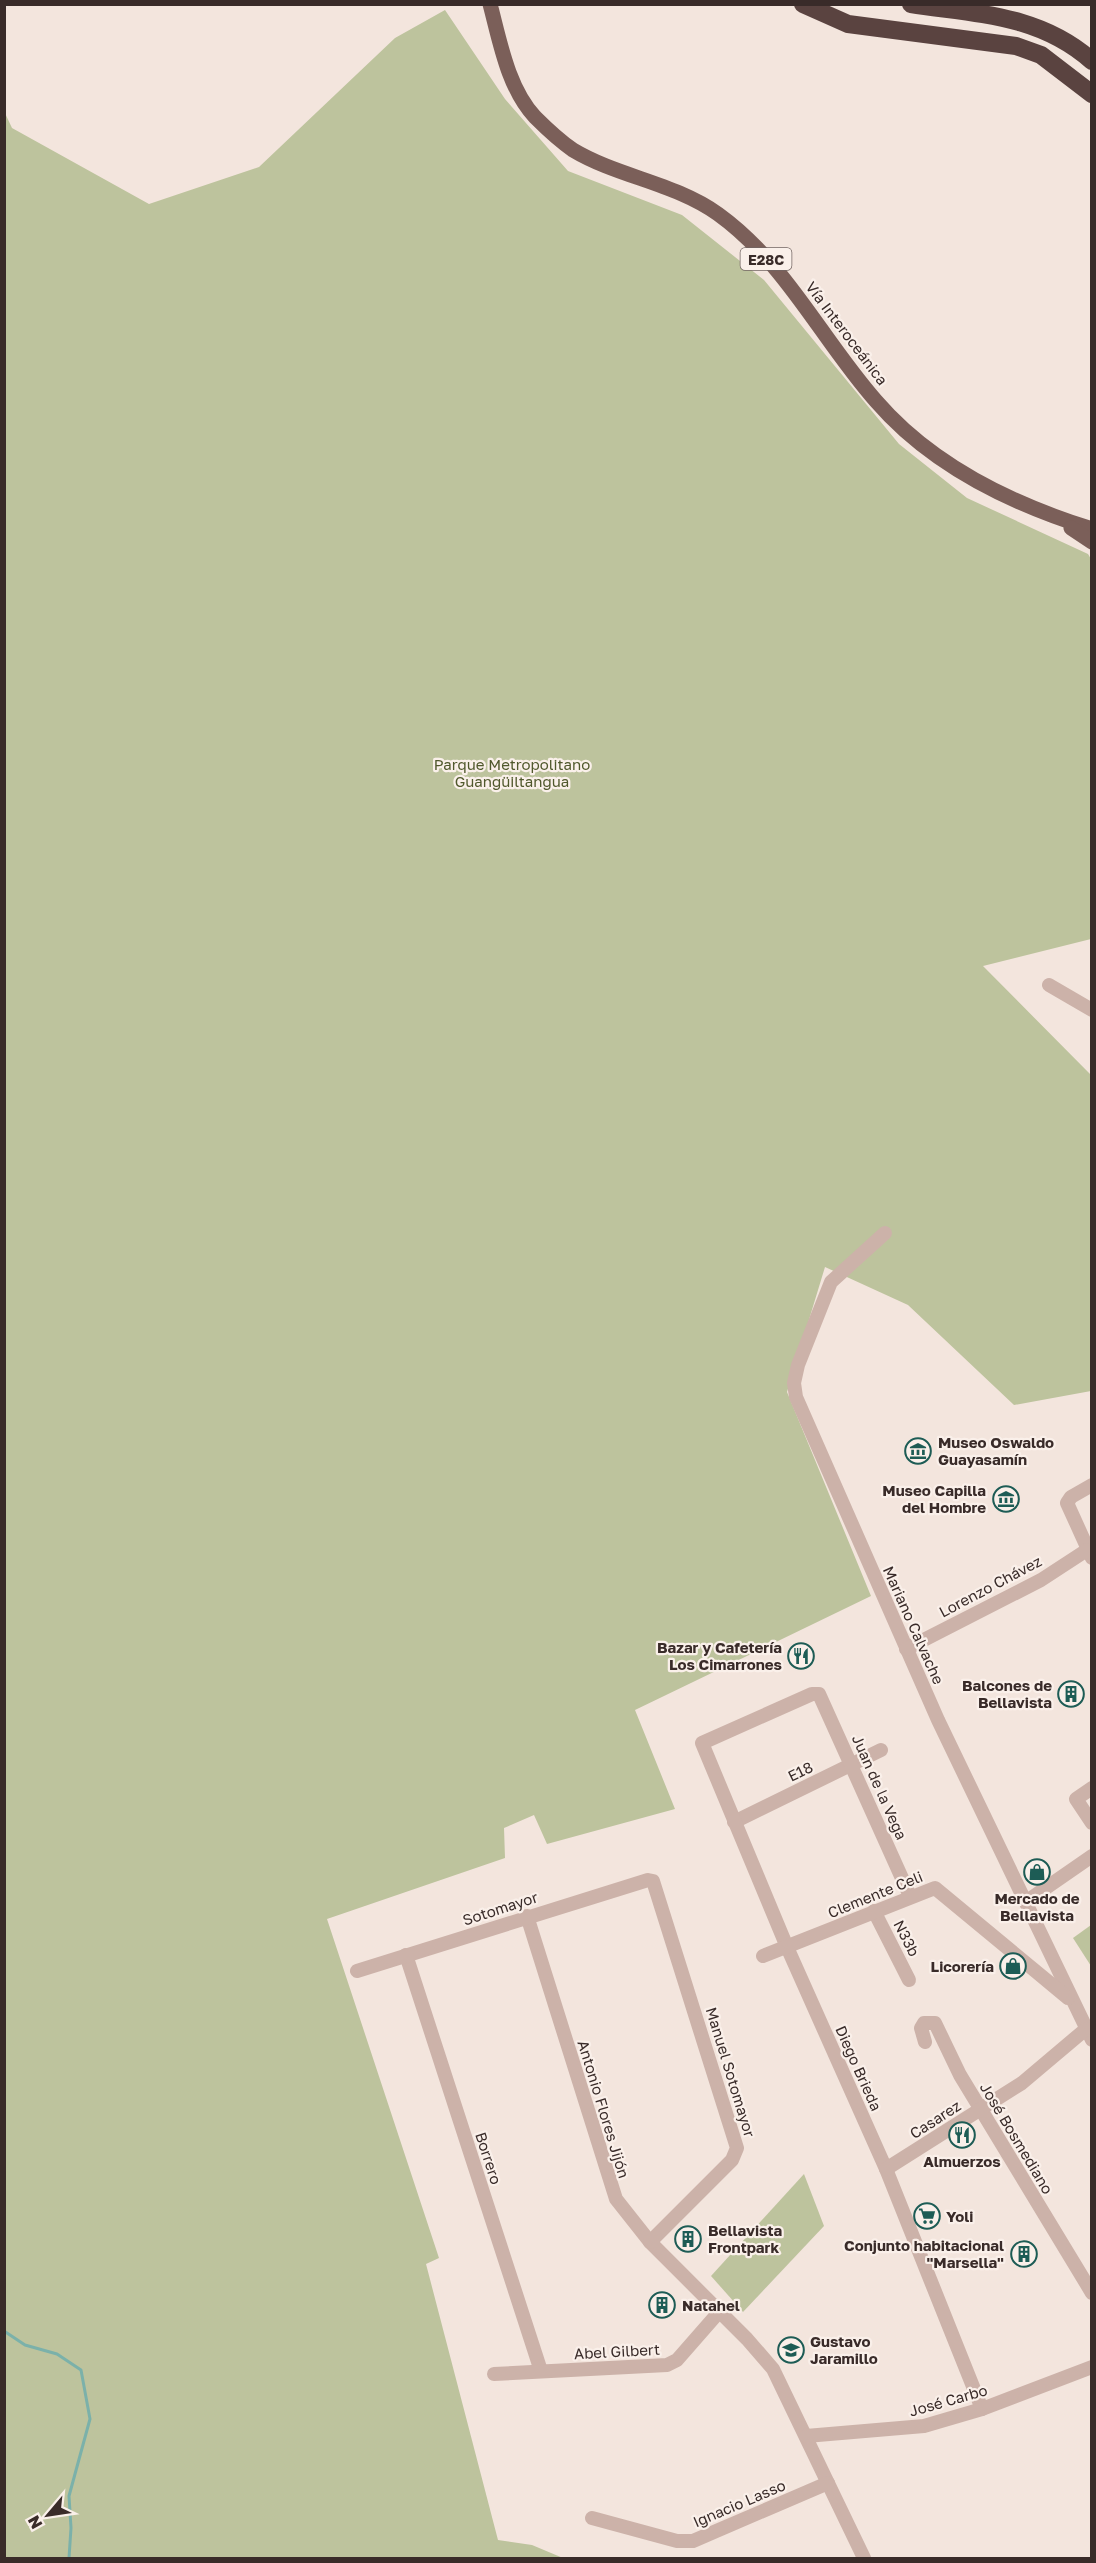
<svg xmlns="http://www.w3.org/2000/svg" width="1096" height="2563" font-family="'Golos Text',sans-serif">
<rect width="100%" height="100%" fill="#f3e5dd"/>
<g fill="#bdc39d">
<polygon points="445,10 505,99 568,171 682,215 764,280 899,444 967,498 1088,554 1091,559 1091,939 983,966 1091,1075 1091,1391 1014,1405 908,1305 825,1267 787,1392 871,1596 635,1710 675,1809 547,1844 534,1815 504,1828 505,1858 327,1919 439,2258 426,2264 498,2540 532,2545 563,2558 5,2558 4,111 12,128 149,204 259,167 395,38"/>
<polygon points="1091,1925 1091,1966 1073,1938"/>
<polygon points="804,2174 824,2226 743,2312 711,2276"/>
</g>
<g fill="none" stroke-linecap="round" stroke-linejoin="round">
<polyline stroke="#7bb1aa" stroke-width="3" points="4,2331 25,2345 57,2354 81,2370 90,2419 69,2496 71,2528 69,2558"/>
<g stroke="#ccb2a9" stroke-width="14">
<polyline points="1049,985 1092,1010"/>
<polyline points="885,1233 831,1282 798,1365 794,1383 796,1397 938,1720 1092,2040"/>
<polyline points="1092,1485 1071,1497 1067,1503 1092,1558"/>
<polyline points="906,1649 1041,1580 1087,1550"/>
<polyline points="1092,1788 1076,1799 1092,1823"/>
<polyline points="734,1822 881,1750"/>
<polyline points="910,1896 819,1694 812,1694 702,1743 787,1947 886,2169 982,2409"/>
<polyline points="1027,1901 1092,1856"/>
<polyline points="874,1911 909,1980"/>
<polyline points="527,1916 616,2199 650,2242 747,2339 773,2369 864,2558"/>
<polyline points="406,1955 541,2371"/>
<polyline points="763,1956 935,1888 1068,1998"/>
<polyline points="357,1971 648,1880 653,1881 737,2148 732,2160 650,2242"/>
<polyline points="925,2042 921,2028 924,2023 935,2023 960,2075 1092,2293"/>
<polyline points="886,2169 1022,2083 1086,2029"/>
<polyline points="494,2374 667,2365 677,2360 719,2312"/>
<polyline points="806,2436 924,2426 982,2409 1092,2367"/>
<polyline points="592,2518 677,2541 693,2541 828,2483"/>
</g>
<g stroke="#7b5f59" stroke-width="15">
<path d="M490,4C500,42 508,88 535,117C546,128 560,141 573,150C618,177 675,183 718,214C786,263 822,340 876,401C932,466 1011,504 1092,529"/>
<polyline points="1071,528 1092,542"/>
</g>
<g stroke="#5a4340" stroke-width="18">
<polyline points="803,4 848,24 1016,46 1041,55 1092,94"/>
<path d="M911,4C976,14 1039,14 1092,61"/>
</g>
</g>
<defs>
<g id="museum-ring" transform="scale(1.35)"><circle r="9.5" fill="#faf0ea" stroke="#1d5c55" stroke-width="1.5"/><path d="M0-6L6-3V-2H-6V-3ZM-5-1h2V3h-2ZM-1-1h2V3h-2ZM3-1h2V3H3ZM-6 4H6V6H-6Z" fill="#1d5c55"/></g>
<g id="restaurant-ring" transform="scale(1.35)"><circle r="9.5" fill="#faf0ea" stroke="#1d5c55" stroke-width="1.5"/><path d="M-5-6h1v4h1v-4h1v4h1v-4h1v5L-1.5 .5V6h-2V.5L-5-1ZM5-6V6H3V1.5H1.5Q1.5-4 5-6Z" fill="#1d5c55"/></g>
<g id="building-ring" transform="scale(1.35)"><circle r="9.5" fill="#faf0ea" stroke="#1d5c55" stroke-width="1.5"/><path d="M-4-6H4V6H1V3H-1V6H-4ZM-2.5-4.3h1.7v1.8h-1.7ZM.8-4.3h1.7v1.8H.8ZM-2.5-1h1.7V.8h-1.7ZM.8-1h1.7V.8H.8Z" fill="#1d5c55"/></g>
<g id="shop-ring" transform="scale(1.35)"><circle r="9.5" fill="#faf0ea" stroke="#1d5c55" stroke-width="1.5"/><path d="M-5-2.5h2.3a2.7 3.5 0 0 1 5.4 0H5L5.5 6h-11ZM-1.5-2.5h3a1.5 2.3 0 0 0-3 0Z" fill="#1d5c55"/></g>
<g id="supermarket-ring" transform="scale(1.35)"><circle r="9.5" fill="#faf0ea" stroke="#1d5c55" stroke-width="1.5"/><path d="M-6-5.5h2.5l.6 2H6L4.5 2H-2.5L-4.4-4H-6ZM-1.5 3.2a1.3 1.3 0 1 0 .1 0ZM3 3.2a1.3 1.3 0 1 0 .1 0Z" fill="#1d5c55"/></g>
<g id="school-ring" transform="scale(1.35)"><circle r="9.5" fill="#faf0ea" stroke="#1d5c55" stroke-width="1.5"/><path d="M0-5L7-2L0 1L-7-2ZM-4 1L0 2.5L4 1V4Q0 6-4 4Z" fill="#1d5c55"/></g>
</defs>
<g fill-rule="evenodd">
<use href="#museum-ring" x="918" y="1451"/>
<use href="#museum-ring" x="1006" y="1499"/>
<use href="#restaurant-ring" x="801" y="1656"/>
<use href="#building-ring" x="1071" y="1694"/>
<use href="#shop-ring" x="1037" y="1872"/>
<use href="#shop-ring" x="1013" y="1966"/>
<use href="#restaurant-ring" x="962" y="2135"/>
<use href="#supermarket-ring" x="927" y="2216"/>
<use href="#building-ring" x="688" y="2239"/>
<use href="#building-ring" x="1024" y="2254"/>
<use href="#building-ring" x="662" y="2305"/>
<use href="#school-ring" x="791" y="2350"/>
</g>
<g text-anchor="middle" dominant-baseline="central" stroke-width="4.5" stroke-linejoin="round" paint-order="stroke">
<rect fill="#faf0ea" stroke="#736663" stroke-width="1.5" x="740.5" y="248" width="51" height="22" rx="4.5"/>
<g font-size="14" font-weight="bold" fill="#392b29">
<text x="766" y="259">E28C</text>
</g>
<g font-size="15" fill="#392b29" stroke="#faf0ea">
<text transform="translate(847 333) rotate(53)">Vía Interoceánica</text>
<text transform="translate(990 1586) rotate(-28)">Lorenzo Chávez</text>
<text transform="translate(914 1625) rotate(66)">Mariano Calvache</text>
<text transform="translate(800 1771) rotate(-26)">E18</text>
<text transform="translate(880 1787) rotate(66)">Juan de la Vega</text>
<text transform="translate(875 1894) rotate(-22)">Clemente Celi</text>
<text transform="translate(500 1908) rotate(-18)">Sotomayor</text>
<text transform="translate(907 1938) rotate(63)">N33b</text>
<text transform="translate(859 2068) rotate(66)">Diego Brieda</text>
<text transform="translate(731 2072) rotate(73)">Manuel Sotomayor</text>
<text transform="translate(604 2109) rotate(73)">Antonio Flores Jijón</text>
<text transform="translate(935 2119) rotate(-33)">Casarez</text>
<text transform="translate(1017 2138) rotate(59)">José Bosmediano</text>
<text transform="translate(489 2158) rotate(72)">Borrero</text>
<text transform="translate(617 2351) rotate(-3)">Abel Gilbert</text>
<text transform="translate(948 2400) rotate(-16)">José Carbo</text>
<text transform="translate(739 2503) rotate(-23)">Ignacio Lasso</text>
</g>
<g font-size="15" fill="#50582c" stroke="#faf0ea">
<text x="512" y="764">Parque Metropolitano<tspan x="512" dy="17">Guangüiltangua</tspan></text>
</g>
<g font-size="15" font-weight="bold" fill="#392b29" stroke="#faf0ea" text-anchor="start">
<text x="938" y="1442">Museo Oswaldo<tspan x="938" dy="17">Guayasamín</tspan></text>
<text x="986" y="1490" text-anchor="end">Museo Capilla<tspan x="986" dy="17">del Hombre</tspan></text>
<text x="782" y="1647" text-anchor="end">Bazar y Cafetería<tspan x="782" dy="17">Los Cimarrones</tspan></text>
<text x="1052" y="1685" text-anchor="end">Balcones de<tspan x="1052" dy="17">Bellavista</tspan></text>
<text x="1037" y="1898" text-anchor="middle">Mercado de<tspan x="1037" dy="17">Bellavista</tspan></text>
<text x="994" y="1966" text-anchor="end">Licorería</text>
<text x="962" y="2161" text-anchor="middle">Almuerzos</text>
<text x="946" y="2216">Yoli</text>
<text x="708" y="2230">Bellavista<tspan x="708" dy="17">Frontpark</tspan></text>
<text x="1004" y="2245" text-anchor="end">Conjunto habitacional<tspan x="1004" dy="17">"Marsella"</tspan></text>
<text x="682" y="2305">Natahel</text>
<text x="810" y="2341">Gustavo<tspan x="810" dy="17">Jaramillo</tspan></text>
</g>
</g>
<rect width="1096" height="2563" fill="none" stroke="#392b29" stroke-width="12"/>
<g transform="translate(48 2515) rotate(241)" stroke="#faf0ea" stroke-width="4.5" paint-order="stroke">
<path d="M0-4.5L10 22L0 15L-10 22Z" fill="#392b29"/>
<text y="-9" font-size="16" font-weight="bold" text-anchor="middle" fill="#392b29">N</text>
</g>
</svg>
